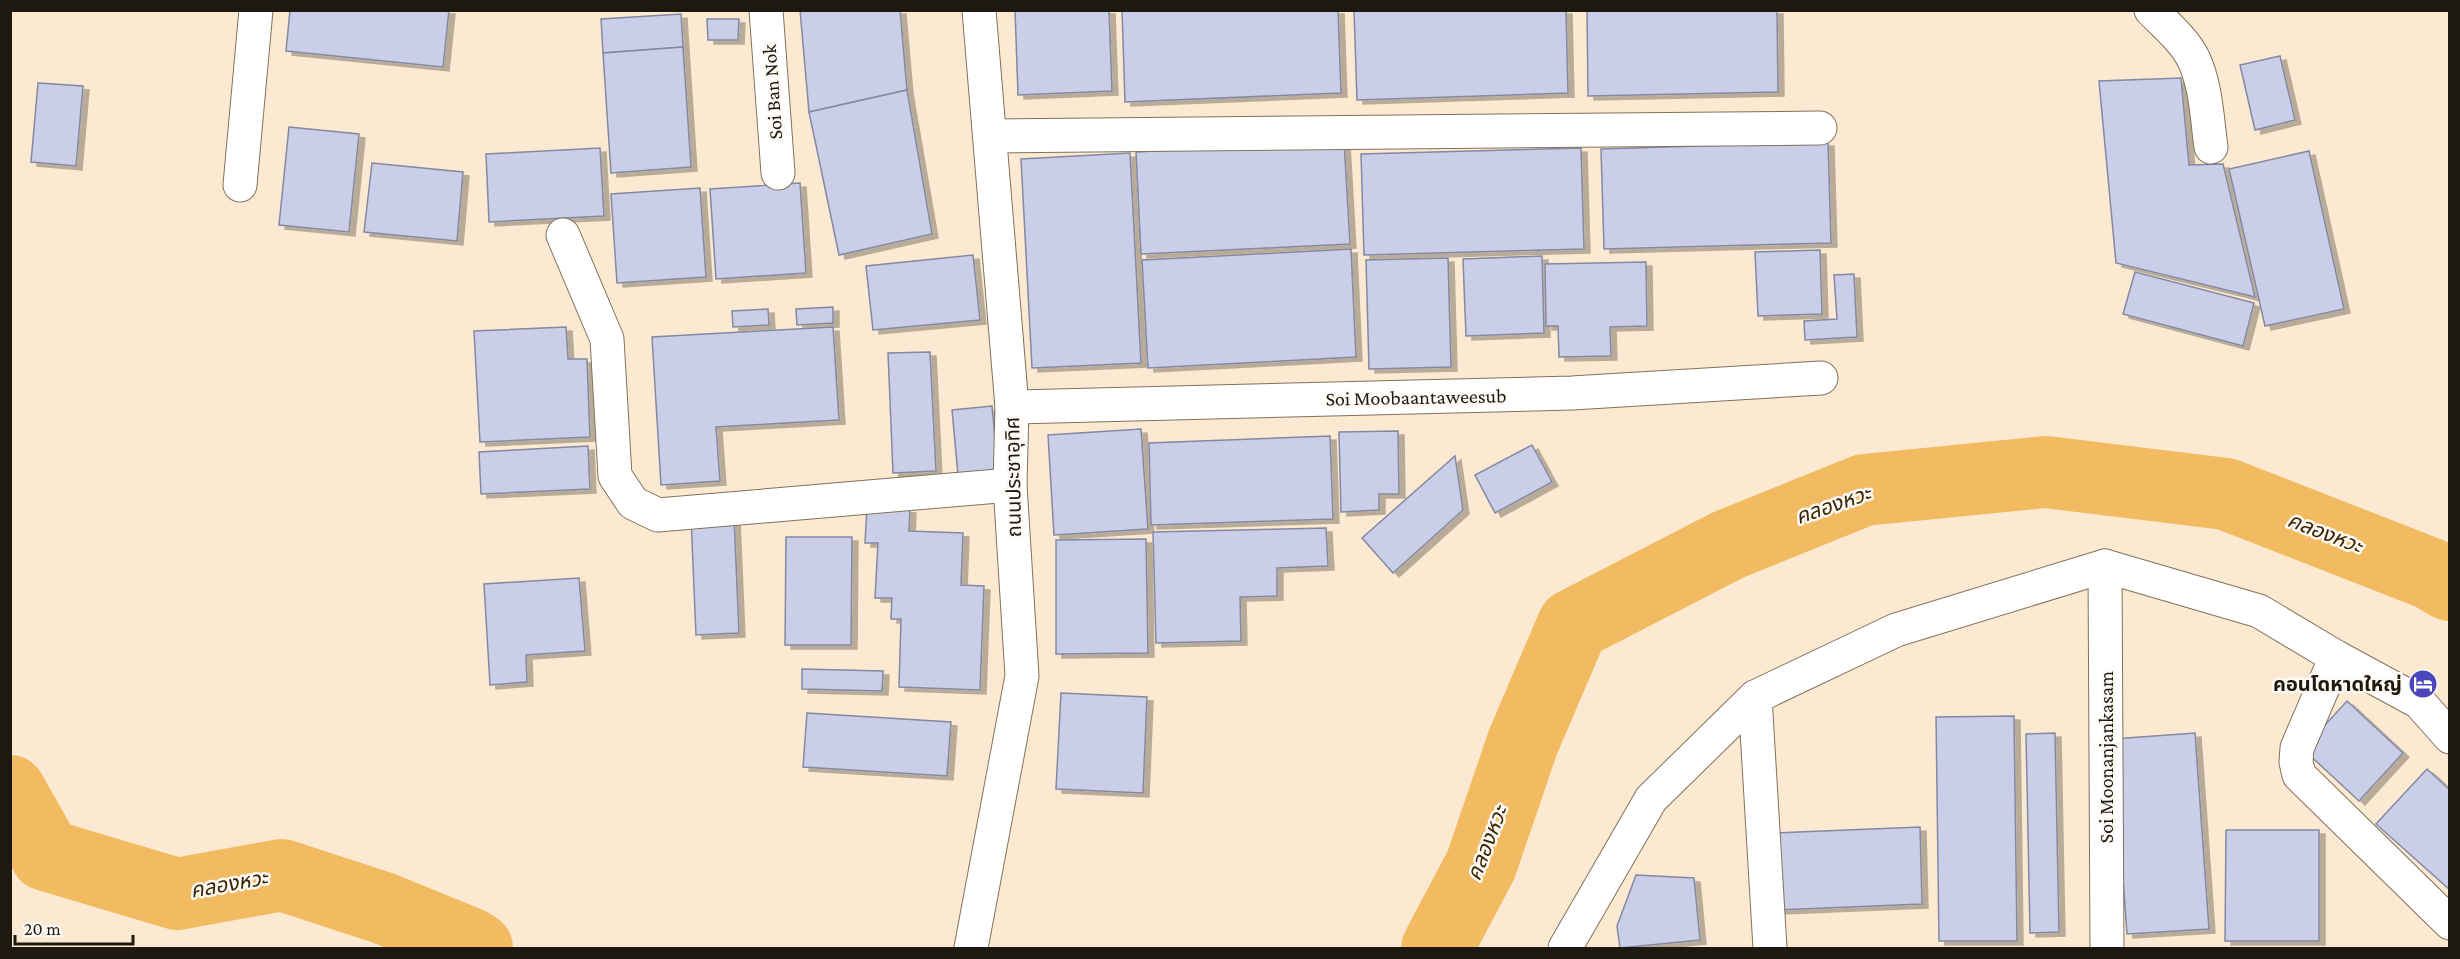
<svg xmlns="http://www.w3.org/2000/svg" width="2460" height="959" font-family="'Crimson Pro','Noto Sans Thai',serif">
<defs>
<filter id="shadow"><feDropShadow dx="6" dy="4" stdDeviation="0" flood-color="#0004"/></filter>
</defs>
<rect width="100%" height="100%" fill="#fbead1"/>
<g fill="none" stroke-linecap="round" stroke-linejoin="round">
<g stroke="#f2bb62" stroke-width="72">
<polyline points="10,791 46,855 177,894 282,875 383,908 469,943 477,948"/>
<polyline points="1437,948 1481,865 1523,742 1573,625 1728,545 1864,490 2046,472 2226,494 2431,574 2450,585"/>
</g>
</g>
<g fill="#cacee9" stroke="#8488a1" stroke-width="1.5" filter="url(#shadow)">
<polygon points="290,10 449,10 443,67 286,51"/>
<polygon points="800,10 900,10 907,90 809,112"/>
<polygon points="1015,10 1109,10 1112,91 1018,95"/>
<polygon points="1122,10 1338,10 1341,93 1125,102"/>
<polygon points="1354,10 1566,10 1568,93 1357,100"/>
<polygon points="1587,10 1777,10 1778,92 1588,96"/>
<polygon points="681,14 683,47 603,53 601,19"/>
<polygon points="707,19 739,19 738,40 708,40"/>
<polygon points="683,47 691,167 611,173 603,53"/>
<polygon points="2280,56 2295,120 2255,130 2240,65"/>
<polygon points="2181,78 2189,165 2223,164 2255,297 2116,263 2099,81"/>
<polygon points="38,83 83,86 76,166 31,162"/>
<polygon points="907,90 932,234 839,255 809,112"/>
<polygon points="289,127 359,134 349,232 279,225"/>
<polygon points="1344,141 1350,244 1141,254 1136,152"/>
<polygon points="1828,142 1831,243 1604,249 1601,149"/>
<polygon points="600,148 604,216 489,222 486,154"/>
<polygon points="1581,148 1584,249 1364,255 1361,154"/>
<polygon points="2309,151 2344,309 2265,326 2229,169"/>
<polygon points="1130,153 1141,363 1032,368 1021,159"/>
<polygon points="372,163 463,172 457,241 364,232"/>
<polygon points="800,183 806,273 716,279 710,189"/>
<polygon points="700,188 706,277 617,283 611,194"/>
<polygon points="1351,249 1356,357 1148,368 1142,260"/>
<polygon points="1820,250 1822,314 1758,316 1755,252"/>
<polygon points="973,255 980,320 873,330 866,266"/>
<polygon points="1542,256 1544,333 1466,336 1463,259"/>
<polygon points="1448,258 1451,367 1369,369 1366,260"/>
<polygon points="1646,262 1647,326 1610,327 1611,356 1559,357 1558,326 1546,326 1545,264"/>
<polygon points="2135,272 2254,303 2243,346 2123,314"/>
<polygon points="1854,274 1857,337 1805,340 1804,321 1837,319 1834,275"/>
<polygon points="833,307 833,323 797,325 796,309"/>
<polygon points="768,309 769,325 733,327 732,311"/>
<polygon points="566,327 568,359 587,359 590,437 480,442 474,331"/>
<polygon points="833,327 839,420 716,427 720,481 661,485 652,337"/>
<polygon points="930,352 936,471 893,473 888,353"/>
<polygon points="992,406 998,471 958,475 952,410"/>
<polygon points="1141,429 1148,529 1054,535 1048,435"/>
<polygon points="1398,431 1399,494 1379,494 1379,510 1341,512 1339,432"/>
<polygon points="1330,436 1333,519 1151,525 1149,443"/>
<polygon points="1532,445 1552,482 1495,513 1475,475"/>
<polygon points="588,446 590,489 481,494 479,452"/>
<polygon points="1455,456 1463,510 1393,573 1362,538"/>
<polygon points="867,507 910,509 909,531 963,533 961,585 984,586 980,690 899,687 901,619 891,619 892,598 875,598 878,543 865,543"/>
<polygon points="734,517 739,633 696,635 691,518"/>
<polygon points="1326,528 1328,566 1277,568 1277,596 1240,597 1241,641 1156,643 1153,532"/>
<polygon points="786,537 852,537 851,645 785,645"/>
<polygon points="1146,539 1148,653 1056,654 1056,540"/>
<polygon points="579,578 585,651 526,655 527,682 490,685 484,584"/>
<polygon points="802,669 883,671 882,691 802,689"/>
<polygon points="1061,693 1147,697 1143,793 1056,789"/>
<polygon points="2347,701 2403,753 2359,801 2303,749"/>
<polygon points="807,713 951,722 947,776 803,767"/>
<polygon points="2014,716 2017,941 1939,941 1936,717"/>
<polygon points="2055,733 2059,932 2030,933 2026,734"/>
<polygon points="2195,733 2209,929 2127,934 2113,739"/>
<polygon points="2427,769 2450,790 2450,890 2376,824"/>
<polygon points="1920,827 1922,904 1777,910 1774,833"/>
<polygon points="2226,830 2319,830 2319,941 2225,941"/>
<polygon points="1636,875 1694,878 1700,940 1620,948 1617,926"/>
</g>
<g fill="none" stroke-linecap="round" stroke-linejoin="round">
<g stroke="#81725b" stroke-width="35">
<g id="minor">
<polyline points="766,10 778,173"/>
<path d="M2151,10C2166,25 2185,41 2194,60C2206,86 2207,118 2211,147"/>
<polyline points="990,136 1820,128"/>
<polyline points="240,185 256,10"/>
<polyline points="563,235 607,339 615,476 633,503 658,515 1010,485"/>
<polyline points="1012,407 1572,393 1821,378"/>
<polyline points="2105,566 2107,948"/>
<polyline points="2336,657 2297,748 2296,762 2299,775 2450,923"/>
<polyline points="1755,697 1770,948"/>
<polyline points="971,948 1022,676 1010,485 1012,407 979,10"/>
<polyline points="1565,948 1651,799 1755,697 1896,630 2105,566 2259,611 2336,657 2419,702 2450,737"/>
</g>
</g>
<use href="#minor" stroke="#fff" stroke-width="33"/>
</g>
<defs>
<g id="hotel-disc" transform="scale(1.5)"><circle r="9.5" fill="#4c46bd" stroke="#fdf9f4"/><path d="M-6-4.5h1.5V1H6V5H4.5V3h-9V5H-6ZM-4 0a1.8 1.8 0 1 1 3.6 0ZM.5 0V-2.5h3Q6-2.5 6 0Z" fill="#fff"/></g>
</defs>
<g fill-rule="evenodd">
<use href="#hotel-disc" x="2423" y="684"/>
</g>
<g text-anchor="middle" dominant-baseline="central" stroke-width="5" stroke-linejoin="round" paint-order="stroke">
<g font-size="20" fill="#1e1910" stroke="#fdf9f4">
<text transform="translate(772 92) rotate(-94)">Soi Ban Nok</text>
<text transform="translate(1416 397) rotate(-1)">Soi Moobaantaweesub</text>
<text transform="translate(1013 477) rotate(-91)">ถนนประชาอุทิศ</text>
<text transform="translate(2106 757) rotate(-90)">Soi Moonanjankasam</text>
</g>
<g font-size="20" font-weight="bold" fill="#1e1910" stroke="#fdf9f4" text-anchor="end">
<text x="2402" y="684">คอนโดหาดใหญ่</text>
</g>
<g font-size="21" font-style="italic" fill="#3a2500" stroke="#fdf9f4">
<text transform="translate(1833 505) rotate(-19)">คลองหวะ</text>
<text transform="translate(2325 533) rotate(21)">คลองหวะ</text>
<text transform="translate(1487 843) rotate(-69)">คลองหวะ</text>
<text transform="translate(229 884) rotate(-10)">คลองหวะ</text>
</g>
</g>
<rect width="2460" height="959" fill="none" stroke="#1e1910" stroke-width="24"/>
<path d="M15 935v9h118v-9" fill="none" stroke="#1e1910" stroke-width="3"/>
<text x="24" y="935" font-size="18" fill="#1e1910" stroke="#fdf9f4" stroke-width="4.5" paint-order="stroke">20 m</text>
</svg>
